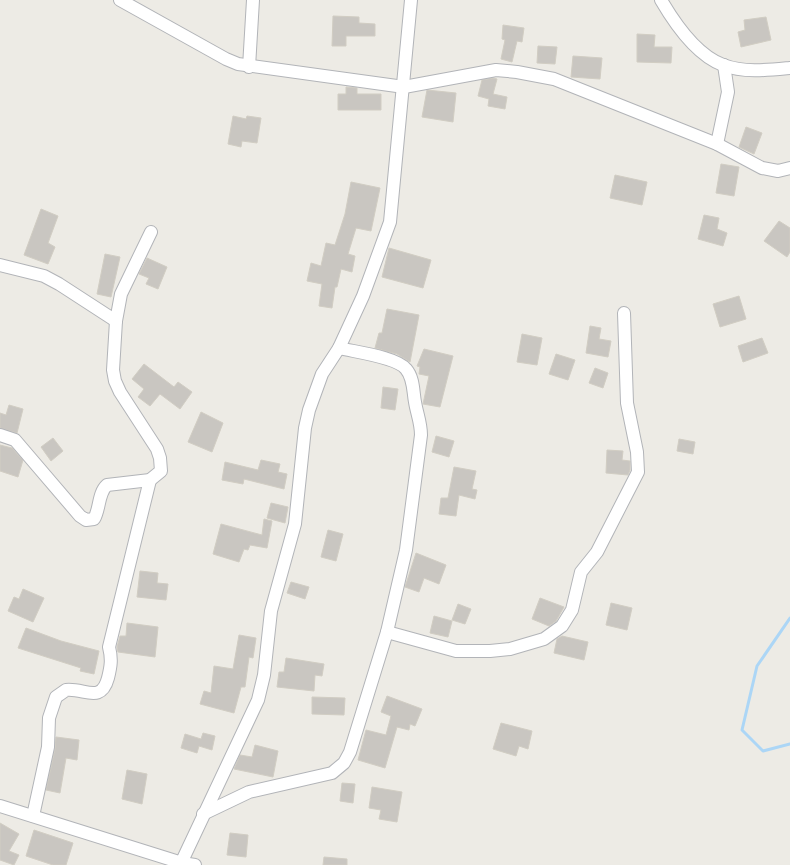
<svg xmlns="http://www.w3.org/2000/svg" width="790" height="865" font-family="Jost,sans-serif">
<rect width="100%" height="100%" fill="#edebe5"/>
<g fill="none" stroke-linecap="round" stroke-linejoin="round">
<polyline stroke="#acd6f6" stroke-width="3" points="790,618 757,666 742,730 763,751 790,744"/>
</g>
<g fill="#c9c6c1" stroke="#d1cdc3">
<polygon points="333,16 359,17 359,23 375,24 375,36 346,36 346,46 332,46"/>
<polygon points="766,17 771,40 741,47 738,32 745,30 744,20"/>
<polygon points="503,25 524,28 522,42 517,41 512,62 501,59 505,40 502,39"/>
<polygon points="637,34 655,35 654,47 672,47 671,63 637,62"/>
<polygon points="538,46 557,47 555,64 537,63"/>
<polygon points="573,56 602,58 600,79 571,77"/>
<polygon points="493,78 497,79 493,94 507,97 505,109 488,106 489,99 478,96 482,80"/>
<polygon points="346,87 357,88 357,94 381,94 381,110 338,110 338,94 346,94"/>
<polygon points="427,90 456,93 453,122 422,117"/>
<polygon points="233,116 246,119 247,116 261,118 257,143 242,141 241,147 228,144"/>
<polygon points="746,127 762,133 754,154 739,147"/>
<polygon points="721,164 739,167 734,196 716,193"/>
<polygon points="615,175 647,182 642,205 610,198"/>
<polygon points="351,182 380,188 371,231 356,228 348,254 355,256 352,272 341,269 337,287 335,287 332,308 319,306 322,284 307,281 311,263 321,266 326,243 335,245 345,214"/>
<polygon points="41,209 58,216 48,243 55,247 48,264 24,255"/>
<polygon points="704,215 719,218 717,229 727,233 723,246 698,239"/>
<polygon points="779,221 790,228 790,252 787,257 764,241"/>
<polygon points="389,248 431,260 423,288 382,277"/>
<polygon points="105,254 120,257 111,297 97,294"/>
<polygon points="147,258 167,267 158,289 146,284 149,278 139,274"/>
<polygon points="739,296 746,319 720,327 713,304"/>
<polygon points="387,309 419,315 410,362 397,354 375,348 379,333 382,333"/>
<polygon points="590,326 601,328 599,339 611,341 608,357 586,353"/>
<polygon points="522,334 542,338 537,365 517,362"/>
<polygon points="762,338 768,353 743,362 738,346"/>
<polygon points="424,349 453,356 440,407 423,404 429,376 419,374 420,367 417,366"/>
<polygon points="556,354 575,360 568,380 549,374"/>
<polygon points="144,364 174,387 178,382 192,392 180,409 160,394 150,406 138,397 144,389 132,379"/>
<polygon points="595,368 608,373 603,388 589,383"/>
<polygon points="383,387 398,389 395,410 381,408"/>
<polygon points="9,405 23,409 17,433 0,428 0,413 6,415"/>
<polygon points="201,412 223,423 212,452 188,442"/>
<polygon points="436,436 454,441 449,457 432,452"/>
<polygon points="53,438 63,451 51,461 41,447"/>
<polygon points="679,439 695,442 693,454 677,451"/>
<polygon points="0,445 12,448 23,460 18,477 0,471"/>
<polygon points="607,450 623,451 622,460 630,461 630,470 628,475 606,473"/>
<polygon points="261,460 280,464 278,472 287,474 284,489 244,479 243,484 222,480 225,462 258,470"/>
<polygon points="454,467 476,471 472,489 477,490 475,499 459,495 456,516 439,514 441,498 448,498"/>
<polygon points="271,503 288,507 285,523 267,518"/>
<polygon points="264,519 272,521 267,548 250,545 248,550 244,549 239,562 213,554 221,524 262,535"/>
<polygon points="328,530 343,534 336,561 321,557"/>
<polygon points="416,553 446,565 439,584 424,578 419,592 405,587"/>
<polygon points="140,571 158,573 157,583 168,584 166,600 137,597"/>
<polygon points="291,582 309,587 305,599 287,593"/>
<polygon points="23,589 44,598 33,622 8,611 14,597 19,599"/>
<polygon points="540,598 564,607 556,621 549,626 532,619"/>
<polygon points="611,603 632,608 627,630 606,625"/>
<polygon points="458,604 471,609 465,624 452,620"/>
<polygon points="434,616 452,621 448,637 430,633"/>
<polygon points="127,623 158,627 155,657 118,652 117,647 120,636 126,636"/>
<polygon points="26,628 61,641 99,651 94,674 80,671 81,668 18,648"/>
<polygon points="239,635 256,638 253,658 249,657 245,687 241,687 234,713 200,704 204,691 211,693 214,666 233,669"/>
<polygon points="562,636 588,642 584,660 554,653 557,639"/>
<polygon points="286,658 324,664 322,676 315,675 314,691 277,687 279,672 284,672"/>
<polygon points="387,696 422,709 415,726 410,724 409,730 397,727 385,768 358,760 366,730 386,735 391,716 381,712"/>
<polygon points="312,697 345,698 344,715 312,714"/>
<polygon points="501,723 532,731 528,749 519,746 516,756 493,749"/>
<polygon points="203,733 215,736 212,750 199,746 197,753 181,748 185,734 201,739"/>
<polygon points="56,737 79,740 77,760 66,758 60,793 46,790 55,749"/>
<polygon points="255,745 278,751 273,777 234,769 240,755 252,757"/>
<polygon points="127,770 147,774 142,804 122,799"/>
<polygon points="342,783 355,784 353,803 340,801"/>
<polygon points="372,787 402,792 397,822 379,819 381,810 369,808"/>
<polygon points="0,823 19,834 9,851 19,855 14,865 0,860"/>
<polygon points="34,830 73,843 66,865 53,865 26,856"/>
<polygon points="230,833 248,835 246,857 227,855"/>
<polygon points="324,857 347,859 347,865 323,865"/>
</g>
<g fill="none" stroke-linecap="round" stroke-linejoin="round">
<g stroke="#b2b4b8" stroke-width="14">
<g id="street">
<polyline points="120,0 226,59 238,64 404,87 496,70 517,72 554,79 717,144 762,168 778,171 790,168"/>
<path d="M661,0C675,24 696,55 723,65C744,73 769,70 790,68"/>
<polyline points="249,67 253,0"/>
<polyline points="717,144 728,92 724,65"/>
<polyline points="0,265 44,276 59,284 116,321"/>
<path d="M0,435L15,440L80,516L86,520L94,519C100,509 98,493 107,485L150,480L161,471L160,458L157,449L120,392L115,381L113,370L116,321L121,294L151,232"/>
<polyline points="387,632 456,651 490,651 510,649 544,639 562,626 572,610 581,572 597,552 638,472 637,452 627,403 624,313"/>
<polyline points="0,806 182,863 195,865"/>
<path d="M203,814L249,792L332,773L344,763L350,752L387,632L406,550L421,435C421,423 417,414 415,402C413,392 414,378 406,369C397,357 355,352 339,348"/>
<path d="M33,816L48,747L49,718L56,697L66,690C85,688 101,704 108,678C111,666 112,659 109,647L150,480"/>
<polyline points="182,865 183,859 258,700 264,675 271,611 295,524 305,428 309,410 322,374 339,348 363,296 390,222 411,0"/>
</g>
</g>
<use href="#street" stroke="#fff" stroke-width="12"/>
</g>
</svg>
